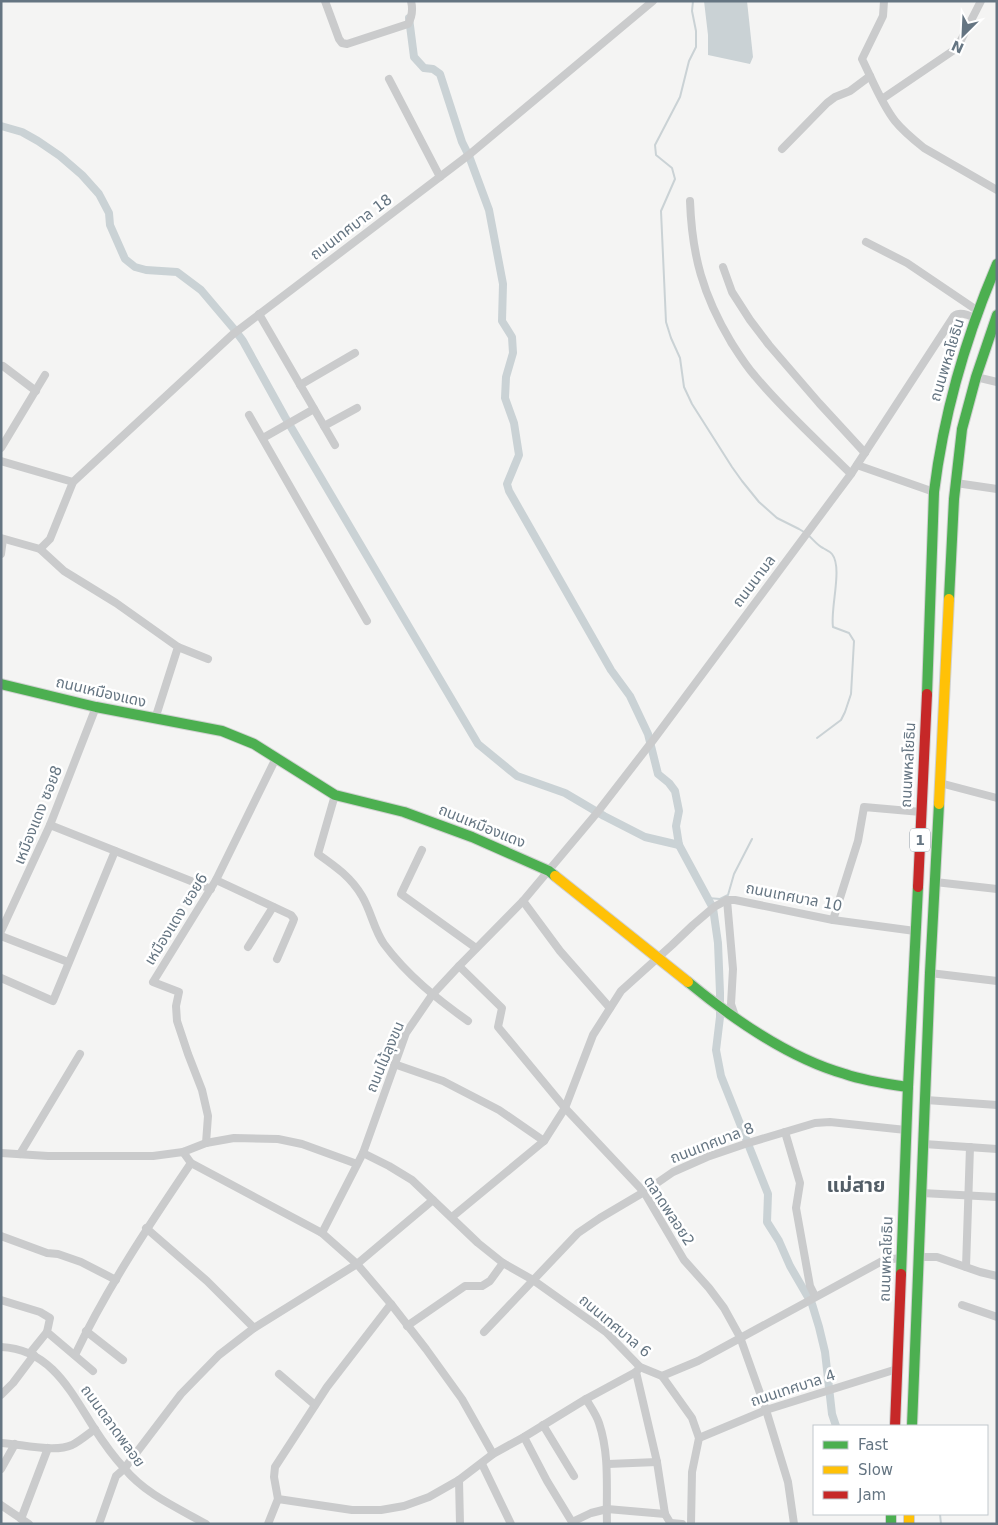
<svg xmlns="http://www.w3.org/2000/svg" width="998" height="1525" font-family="'DejaVu Sans','Noto Sans Thai',sans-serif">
<rect width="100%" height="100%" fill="#f4f4f3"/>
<polygon fill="#cad2d5" points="747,1 753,57 750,64 708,55 708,35 704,1"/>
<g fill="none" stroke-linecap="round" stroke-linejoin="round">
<g stroke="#cad2d5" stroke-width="2">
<polyline points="693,1 692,11 696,31 696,47 689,61 680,97 655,145 656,155 672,168 675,179 661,211 666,322 671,338 680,358 684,387 692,404 732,467 742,481 759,502 777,518 799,529 804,532"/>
<path d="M808,535C813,539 817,545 823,548C826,550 830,551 832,554C843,568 830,608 833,627L849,633L854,641L851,694L845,712L841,720L817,738"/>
<polyline points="708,898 720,899 728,895 734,874 752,839"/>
<polyline points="940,1514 941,1524"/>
</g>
<g stroke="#cad2d5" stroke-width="8">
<polyline points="409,18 414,57 424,68 433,69 440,74 462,142 469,156 489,210 503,284 502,321 512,337 513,353 506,377 505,398 514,423 519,455 507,484 509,491 611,670 630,696 648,734 658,774 669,783 675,791 679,811 676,826 679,845 713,908 718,943 720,993 720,1017 716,1050 721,1076 768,1194 767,1222 779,1241 790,1266 812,1304 819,1327 825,1352 832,1414 836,1426"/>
<polyline points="1,126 22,132 38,141 60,156 82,175 99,194 109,213 110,225 125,259 135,267 146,270 177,272 201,290 234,329 243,341 285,417 478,744 517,776 565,793 604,816 645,837 679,845"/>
</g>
<g stroke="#d0d1d1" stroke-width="12">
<g id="fast">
<polyline points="949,599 954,499 962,429 976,377 997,315"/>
<polyline points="1,684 96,707 222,731 254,744 335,795 404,812 472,837 549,871 555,876"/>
<path d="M927,694L934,492C944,411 965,339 997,264"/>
<path d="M688,982C733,1019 788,1058 845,1074C865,1081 887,1084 908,1087"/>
<polyline points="901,1274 908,1087 918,887"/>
<polyline points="912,1426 930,973 939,804"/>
<polyline points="891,1514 891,1524"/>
</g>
</g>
<g stroke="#d0d1d1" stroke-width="12">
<g id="slow">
<polyline points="939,804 949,599"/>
<polyline points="555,876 688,982"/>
<polyline points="909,1514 909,1524"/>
</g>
</g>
<g stroke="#d0d1d1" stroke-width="12">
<g id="jam">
<polyline points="918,887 927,694"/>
<polyline points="895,1426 901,1274"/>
</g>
</g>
<g stroke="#cacbcc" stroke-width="8">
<path d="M325,1L339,39L342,43L347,44L408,24C412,17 413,9 411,1"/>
<path d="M884,1L883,16L862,59C872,79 881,103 895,121C903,131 914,140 924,148L997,190"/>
<polyline points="389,79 440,177"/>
<polyline points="882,99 957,48 981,1"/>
<polyline points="782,149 827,103 835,97 850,91 870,76"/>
<path d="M690,201C692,256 703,295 731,342C738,353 746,366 755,376C784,411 819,442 851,474"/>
<polyline points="866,242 907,263 978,311"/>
<polyline points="723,267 732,292 750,320 769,345 819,403 865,453"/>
<polyline points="259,314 335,445"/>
<polyline points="3,366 36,391"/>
<polyline points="976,377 997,382"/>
<polyline points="300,385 355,353"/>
<polyline points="249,415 367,621"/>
<polyline points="324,426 357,408"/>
<polyline points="263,438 314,409"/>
<polyline points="1,448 45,375"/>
<polyline points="1,461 73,482"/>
<polyline points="857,465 934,492"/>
<polyline points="956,483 997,489"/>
<polyline points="1,538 40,549 50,539 73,482 232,335 470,154 653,1"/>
<polyline points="40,549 64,571 116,603 178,647 155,719"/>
<polyline points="1,554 3,539"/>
<polyline points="178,647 208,659"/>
<polyline points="940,783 997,798"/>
<path d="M335,795L318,854C335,866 351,877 362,896C371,911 374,930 384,944C407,975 437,999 468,1021"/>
<polyline points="50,825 211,889"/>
<polyline points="422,850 401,894 476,948"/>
<polyline points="216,880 291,915 294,919 293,922 277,959"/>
<polyline points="935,882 997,889"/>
<polyline points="727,900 733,969 731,1004 736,1019"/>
<polyline points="523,901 560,951 610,1008"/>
<polyline points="833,920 858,841 864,807 921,812"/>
<polyline points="1,931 50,825 96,707"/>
<polyline points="1,936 68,962"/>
<polyline points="248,947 273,907"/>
<polyline points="459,966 502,1008 498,1027 565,1108 644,1192 684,1260 709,1288 724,1308 740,1337 766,1410 788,1482 794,1524"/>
<polyline points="930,973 997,981"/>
<polyline points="1,978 53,1001 115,851"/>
<polyline points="394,1064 443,1081 499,1110 544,1141"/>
<polyline points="926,1100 997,1105"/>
<polyline points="785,1132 800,1183 796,1208 810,1286 815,1296"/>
<polyline points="206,1143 208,1116 202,1090 188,1054 177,1021 176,1006 179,992 153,982 216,880 276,758"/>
<polyline points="924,1144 997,1149"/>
<polyline points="183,1152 191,1163 322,1233 357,1264 391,1304 426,1349 462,1399 493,1454"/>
<polyline points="1,1153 48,1156 153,1156 183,1152 206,1143 234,1138 278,1139 302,1144 357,1164"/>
<polyline points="363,1153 389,1166 412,1180 478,1243 503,1263 533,1280 606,1332 640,1367 662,1376 698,1361 884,1260 901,1258"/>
<polyline points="20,1154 80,1054"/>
<polyline points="922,1193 997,1197"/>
<polyline points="452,1217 544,1141 565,1108 593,1035 621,991 672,945 693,925 714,907 727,900 735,900 833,920 915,931"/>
<polyline points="146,1228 207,1281 254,1328"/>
<path d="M322,1233L363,1153L406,1033L432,995L459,966L523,901L596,814L654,739L851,474L954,316C960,311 968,315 975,318"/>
<polyline points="1,1236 47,1253 58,1254 81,1262 116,1280"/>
<polyline points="919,1257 937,1257 980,1272 997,1276"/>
<polyline points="966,1267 970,1147"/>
<polyline points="1,1300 40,1312 50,1318 47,1332 93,1371"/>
<polyline points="391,1304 327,1387 275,1467 274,1477 278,1499 352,1510 381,1510 404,1506 429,1497 459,1480 493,1454 524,1437 586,1399 636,1372 640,1367"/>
<polyline points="962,1305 997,1317"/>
<polyline points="407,1326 465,1286 482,1286 490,1281 503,1263"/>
<polyline points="86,1331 123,1360"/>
<polyline points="484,1332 578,1233 600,1218 644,1192 673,1172 707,1157 745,1144 815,1123 830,1122 906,1130"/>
<path d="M1,1347C51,1349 71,1392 94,1428C103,1442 113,1456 124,1468C145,1494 178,1508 206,1524"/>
<polyline points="30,1353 47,1332"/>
<path d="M75,1355C107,1288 149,1225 191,1163"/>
<polyline points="636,1372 657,1462 665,1514 671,1524"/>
<polyline points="279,1374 315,1405"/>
<polyline points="662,1376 692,1418 699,1438 692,1472 691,1524"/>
<polyline points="1,1395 13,1383 34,1355"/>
<path d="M586,1399C590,1406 596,1414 599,1423C610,1456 606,1489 607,1524"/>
<polyline points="543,1425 574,1476"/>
<polyline points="524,1437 547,1481 572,1522 591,1513 607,1509 665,1514"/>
<polyline points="699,1438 766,1410 897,1369"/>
<path d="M1,1443C21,1444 54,1453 72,1445C80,1441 88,1434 95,1429"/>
<polyline points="482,1464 511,1524"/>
<polyline points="608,1464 657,1462"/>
<polyline points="1,1469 15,1444"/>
<polyline points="459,1480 460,1524"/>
<polyline points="1,1505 29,1524"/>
<polyline points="21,1519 48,1448"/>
<polyline points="671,1523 682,1524"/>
<polyline points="99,1524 116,1476 124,1469 181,1394 219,1355 254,1328 357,1264 433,1200"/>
<polyline points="268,1524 278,1499"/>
</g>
<use href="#fast" stroke="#4caf50" stroke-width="10"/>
<use href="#slow" stroke="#ffc107" stroke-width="10"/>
<use href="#jam" stroke="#c62828" stroke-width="10"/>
</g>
<g text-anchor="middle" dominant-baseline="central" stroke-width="5" stroke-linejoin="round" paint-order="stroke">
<rect fill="#fff" stroke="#939ea8" stroke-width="1" x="910" y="828.5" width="20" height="23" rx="4"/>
<g font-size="14" font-weight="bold" fill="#657582">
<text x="920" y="840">1</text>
</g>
<g font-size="15" fill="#657582" stroke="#fff">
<text transform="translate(351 227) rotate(-37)">ถนนเทศบาล 18</text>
<text transform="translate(947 360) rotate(-73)">ถนนพหลโยธิน</text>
<text transform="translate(754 581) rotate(-53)">ถนนนามล</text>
<text transform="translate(101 692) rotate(13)">ถนนเหมืองแดง</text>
<text transform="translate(908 765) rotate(-87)">ถนนพหลโยธิน</text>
<text transform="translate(38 815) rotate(-68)">เหมืองแดง ซอย8</text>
<text transform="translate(482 826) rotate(22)">ถนนเหมืองแดง</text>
<text transform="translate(794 897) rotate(11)">ถนนเทศบาล 10</text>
<text transform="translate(176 919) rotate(-58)">เหมืองแดง ซอย6</text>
<text transform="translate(385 1057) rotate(-67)">ถนนไม้ลุงขน</text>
<text transform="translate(712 1143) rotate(-21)">ถนนเทศบาล 8</text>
<text transform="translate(669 1211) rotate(57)">ตลาดพลอย2</text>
<text transform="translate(886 1259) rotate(-88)">ถนนพหลโยธิน</text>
<text transform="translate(615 1326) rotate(40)">ถนนเทศบาล 6</text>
<text transform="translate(793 1388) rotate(-18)">ถนนเทศบาล 4</text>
<text transform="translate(113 1426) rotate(54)">ถนนตลาดพลอย</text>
</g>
<g font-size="20" font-weight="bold" fill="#535e67" stroke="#fff">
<text x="856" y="1185">แม่สาย</text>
</g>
</g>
<rect width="998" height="1525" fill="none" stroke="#657582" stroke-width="5"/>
<rect x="813" y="1425" width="175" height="90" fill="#ffffff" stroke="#c1c8cd"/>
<rect x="823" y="1441" width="25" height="8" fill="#4caf50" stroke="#c1c8cd"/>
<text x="858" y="1450" font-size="15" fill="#657582">Fast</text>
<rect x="823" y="1466" width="25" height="8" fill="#ffc107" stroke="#c1c8cd"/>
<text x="858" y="1475" font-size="15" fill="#657582">Slow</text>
<rect x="823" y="1491" width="25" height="8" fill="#c62828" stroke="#c1c8cd"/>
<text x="858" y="1500" font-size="15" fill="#657582">Jam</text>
<g transform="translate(963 35) rotate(204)" stroke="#ffffff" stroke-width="4" paint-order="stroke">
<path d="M0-4L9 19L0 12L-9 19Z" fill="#657582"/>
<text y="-8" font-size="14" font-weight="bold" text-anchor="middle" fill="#657582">N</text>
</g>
</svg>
